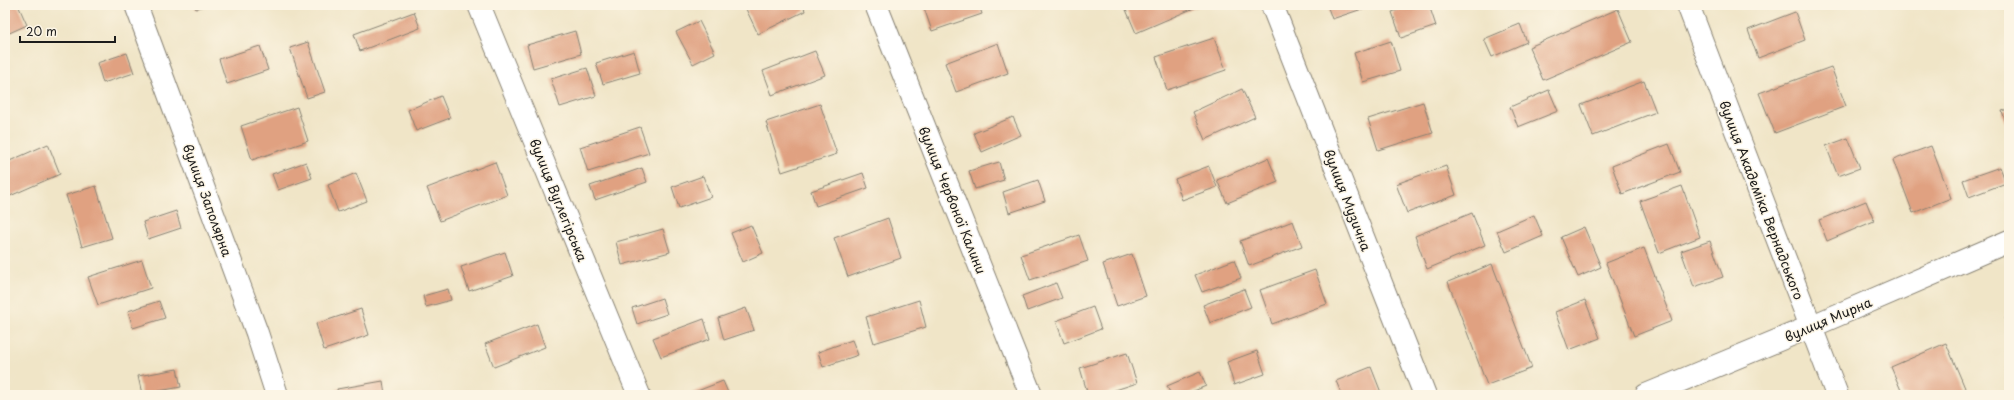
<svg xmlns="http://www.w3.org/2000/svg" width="2014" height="400" font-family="'Playpen Sans',sans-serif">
<rect width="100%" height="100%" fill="#fcf5e5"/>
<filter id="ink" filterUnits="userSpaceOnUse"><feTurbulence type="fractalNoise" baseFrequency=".025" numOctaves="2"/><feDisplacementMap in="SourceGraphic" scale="8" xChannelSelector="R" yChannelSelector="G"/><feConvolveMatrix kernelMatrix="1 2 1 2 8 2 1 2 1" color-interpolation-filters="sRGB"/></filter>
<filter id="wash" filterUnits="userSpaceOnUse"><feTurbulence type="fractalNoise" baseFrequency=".012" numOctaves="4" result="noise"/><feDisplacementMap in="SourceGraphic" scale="16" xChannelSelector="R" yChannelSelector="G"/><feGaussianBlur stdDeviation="0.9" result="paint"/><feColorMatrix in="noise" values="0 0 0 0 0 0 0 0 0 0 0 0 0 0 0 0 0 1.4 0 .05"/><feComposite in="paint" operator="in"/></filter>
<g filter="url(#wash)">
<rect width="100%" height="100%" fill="#f0e5c7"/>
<g id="blocks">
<g fill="#e0a181">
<polygon points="5,5 18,5 27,25 5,35"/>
<polygon points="194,5 205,5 196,9"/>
<polygon points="750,5 803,5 805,11 758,34 745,7"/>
<polygon points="923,5 979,5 982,14 932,31"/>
<polygon points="1124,5 1201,5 1136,33"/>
<polygon points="1327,5 1374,5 1332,19"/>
<polygon points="1411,5 1429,5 1436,26 1401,38 1392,12"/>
<polygon points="1618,9 1632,42 1543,80 1529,47"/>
<polygon points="414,12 420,28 360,51 354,34"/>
<polygon points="1795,12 1805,40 1758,58 1748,30"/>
<polygon points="699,21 715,53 693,64 676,32"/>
<polygon points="1520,24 1527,42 1492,57 1484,39"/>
<polygon points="575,31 581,54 533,68 527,45"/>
<polygon points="1214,38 1226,70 1167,90 1156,57"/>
<polygon points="1391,41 1400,71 1363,82 1354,53"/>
<polygon points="308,42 325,92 307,98 290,48"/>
<polygon points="998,43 1008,73 956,92 945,63"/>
<polygon points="260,46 268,70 227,84 219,59"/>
<polygon points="634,51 640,73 603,84 596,63"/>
<polygon points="815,51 825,75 772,95 763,71"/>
<polygon points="127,53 134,73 103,83 97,63"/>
<polygon points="1831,67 1846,106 1775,133 1759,93"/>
<polygon points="587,68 596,96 560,107 551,79"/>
<polygon points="1644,81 1656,112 1593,136 1581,105"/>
<polygon points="1242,89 1255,117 1205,140 1193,112"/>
<polygon points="1549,90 1558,111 1518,127 1510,107"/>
<polygon points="441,96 450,118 416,131 408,110"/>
<polygon points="1423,102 1433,133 1378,150 1368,119"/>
<polygon points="820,104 837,154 782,172 766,122"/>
<polygon points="297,107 308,141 252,160 241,126"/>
<polygon points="2009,109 2009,131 2002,111"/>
<polygon points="1013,117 1021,135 982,152 974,133"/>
<polygon points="640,127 649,153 588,172 580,147"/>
<polygon points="1848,138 1860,168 1838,176 1826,146"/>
<polygon points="48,144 60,174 10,196 5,184 5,163"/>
<polygon points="1669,144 1680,172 1622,194 1612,166"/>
<polygon points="1931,146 1951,198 1913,213 1893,160"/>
<polygon points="1268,158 1278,182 1227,203 1217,180"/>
<polygon points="306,162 312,178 278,190 272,174"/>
<polygon points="495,162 507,195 440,221 427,188"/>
<polygon points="999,162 1004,180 975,189 969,171"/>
<polygon points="1209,166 1217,187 1182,200 1175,179"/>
<polygon points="1446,166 1456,195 1407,213 1396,184"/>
<polygon points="2000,167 2006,183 1969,197 1963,180"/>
<polygon points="642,168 647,182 595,200 590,186"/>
<polygon points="356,173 367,201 338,212 328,185"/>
<polygon points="863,173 868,188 816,206 811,191"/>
<polygon points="703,176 711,197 679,208 672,187"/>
<polygon points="1038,180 1045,201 1009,213 1003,192"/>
<polygon points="96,186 112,238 82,247 66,195"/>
<polygon points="1682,186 1700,237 1659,253 1640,201"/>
<polygon points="1866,201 1874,221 1827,241 1819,220"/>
<polygon points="176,211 181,228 148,239 143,222"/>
<polygon points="1472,213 1485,245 1427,269 1415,236"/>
<polygon points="1534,215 1543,236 1506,252 1497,231"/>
<polygon points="888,218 901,258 848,277 834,238"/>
<polygon points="1293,221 1302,246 1249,266 1240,241"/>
<polygon points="751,225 763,253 743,262 731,233"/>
<polygon points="1584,227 1601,267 1578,277 1561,237"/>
<polygon points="663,229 670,252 622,265 616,242"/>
<polygon points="1079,235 1088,261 1030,280 1021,255"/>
<polygon points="1710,241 1723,277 1694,287 1681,251"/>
<polygon points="1644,248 1672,321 1634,336 1606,263"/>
<polygon points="505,252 513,276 469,291 461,267"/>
<polygon points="1132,254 1146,296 1117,306 1103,264"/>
<polygon points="142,260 151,288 98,305 88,277"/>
<polygon points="1234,260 1241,278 1202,292 1195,275"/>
<polygon points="1492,264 1532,368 1487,385 1448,282"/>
<polygon points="1315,270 1327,304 1272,324 1260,290"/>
<polygon points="1056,283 1062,298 1027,311 1022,296"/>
<polygon points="448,289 451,300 426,307 423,296"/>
<polygon points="1244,289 1251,307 1210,323 1203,305"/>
<polygon points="662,298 667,314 637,324 632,308"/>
<polygon points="919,300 926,327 874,343 866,317"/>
<polygon points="1585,300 1600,338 1569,350 1555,312"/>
<polygon points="159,301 165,318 133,328 128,311"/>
<polygon points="1093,307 1101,329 1064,343 1056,321"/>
<polygon points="746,308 754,330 724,340 718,318"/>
<polygon points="361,309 369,335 324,350 316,324"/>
<polygon points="2009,317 2009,329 2005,318"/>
<polygon points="704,319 710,339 661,357 653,338"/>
<polygon points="537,324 545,347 494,367 485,344"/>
<polygon points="852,340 858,355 823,367 818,352"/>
<polygon points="1946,343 1968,395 1903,395 1891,367"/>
<polygon points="1257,351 1265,374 1234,385 1227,362"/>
<polygon points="1127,353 1137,383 1100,395 1088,395 1080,368"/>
<polygon points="1371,367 1382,395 1342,395 1336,381"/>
<polygon points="177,369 181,387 142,394 138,376"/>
<polygon points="1200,372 1206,386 1184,395 1171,395 1167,386"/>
<polygon points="383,381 385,395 338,395 337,389"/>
<polygon points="723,381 729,395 687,395"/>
</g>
</g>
</g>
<g filter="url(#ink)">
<use href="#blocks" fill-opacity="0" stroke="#868072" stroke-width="1"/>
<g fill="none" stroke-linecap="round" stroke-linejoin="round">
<g stroke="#868072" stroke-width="24">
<g id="street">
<polyline points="136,5 257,333 277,395"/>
<polyline points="479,5 639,395"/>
<polyline points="876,5 1031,395"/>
<polyline points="1272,5 1425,395"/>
<polyline points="1688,5 1837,395"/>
<polyline points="1646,395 1810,327 2009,241"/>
</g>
</g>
<use href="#street" stroke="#fff" stroke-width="22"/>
</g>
</g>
<g text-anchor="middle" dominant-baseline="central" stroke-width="3" stroke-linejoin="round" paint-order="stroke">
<g font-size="13" fill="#1c1c1c" stroke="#fcf5e5">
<text transform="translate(208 200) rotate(70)">вулиця Заполярна</text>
<text transform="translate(559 200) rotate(68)">вулиця Вуглегірська</text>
<text transform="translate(953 200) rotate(68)">вулиця Червоної Калини</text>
<text transform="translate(1348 200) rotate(69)">вулиця Музична</text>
<text transform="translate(1762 200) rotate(69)">вулиця Академіка Вернадського</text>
<text transform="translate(1828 319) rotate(-23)">вулиця Мирна</text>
</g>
</g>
<rect width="2014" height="400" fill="none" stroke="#fcf5e5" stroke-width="20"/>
<path d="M20 36v6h95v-6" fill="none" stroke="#1c1c1c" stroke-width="2"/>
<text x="26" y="36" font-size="12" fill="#1c1c1c" stroke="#fcf5e5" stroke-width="3" paint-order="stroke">20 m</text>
</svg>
